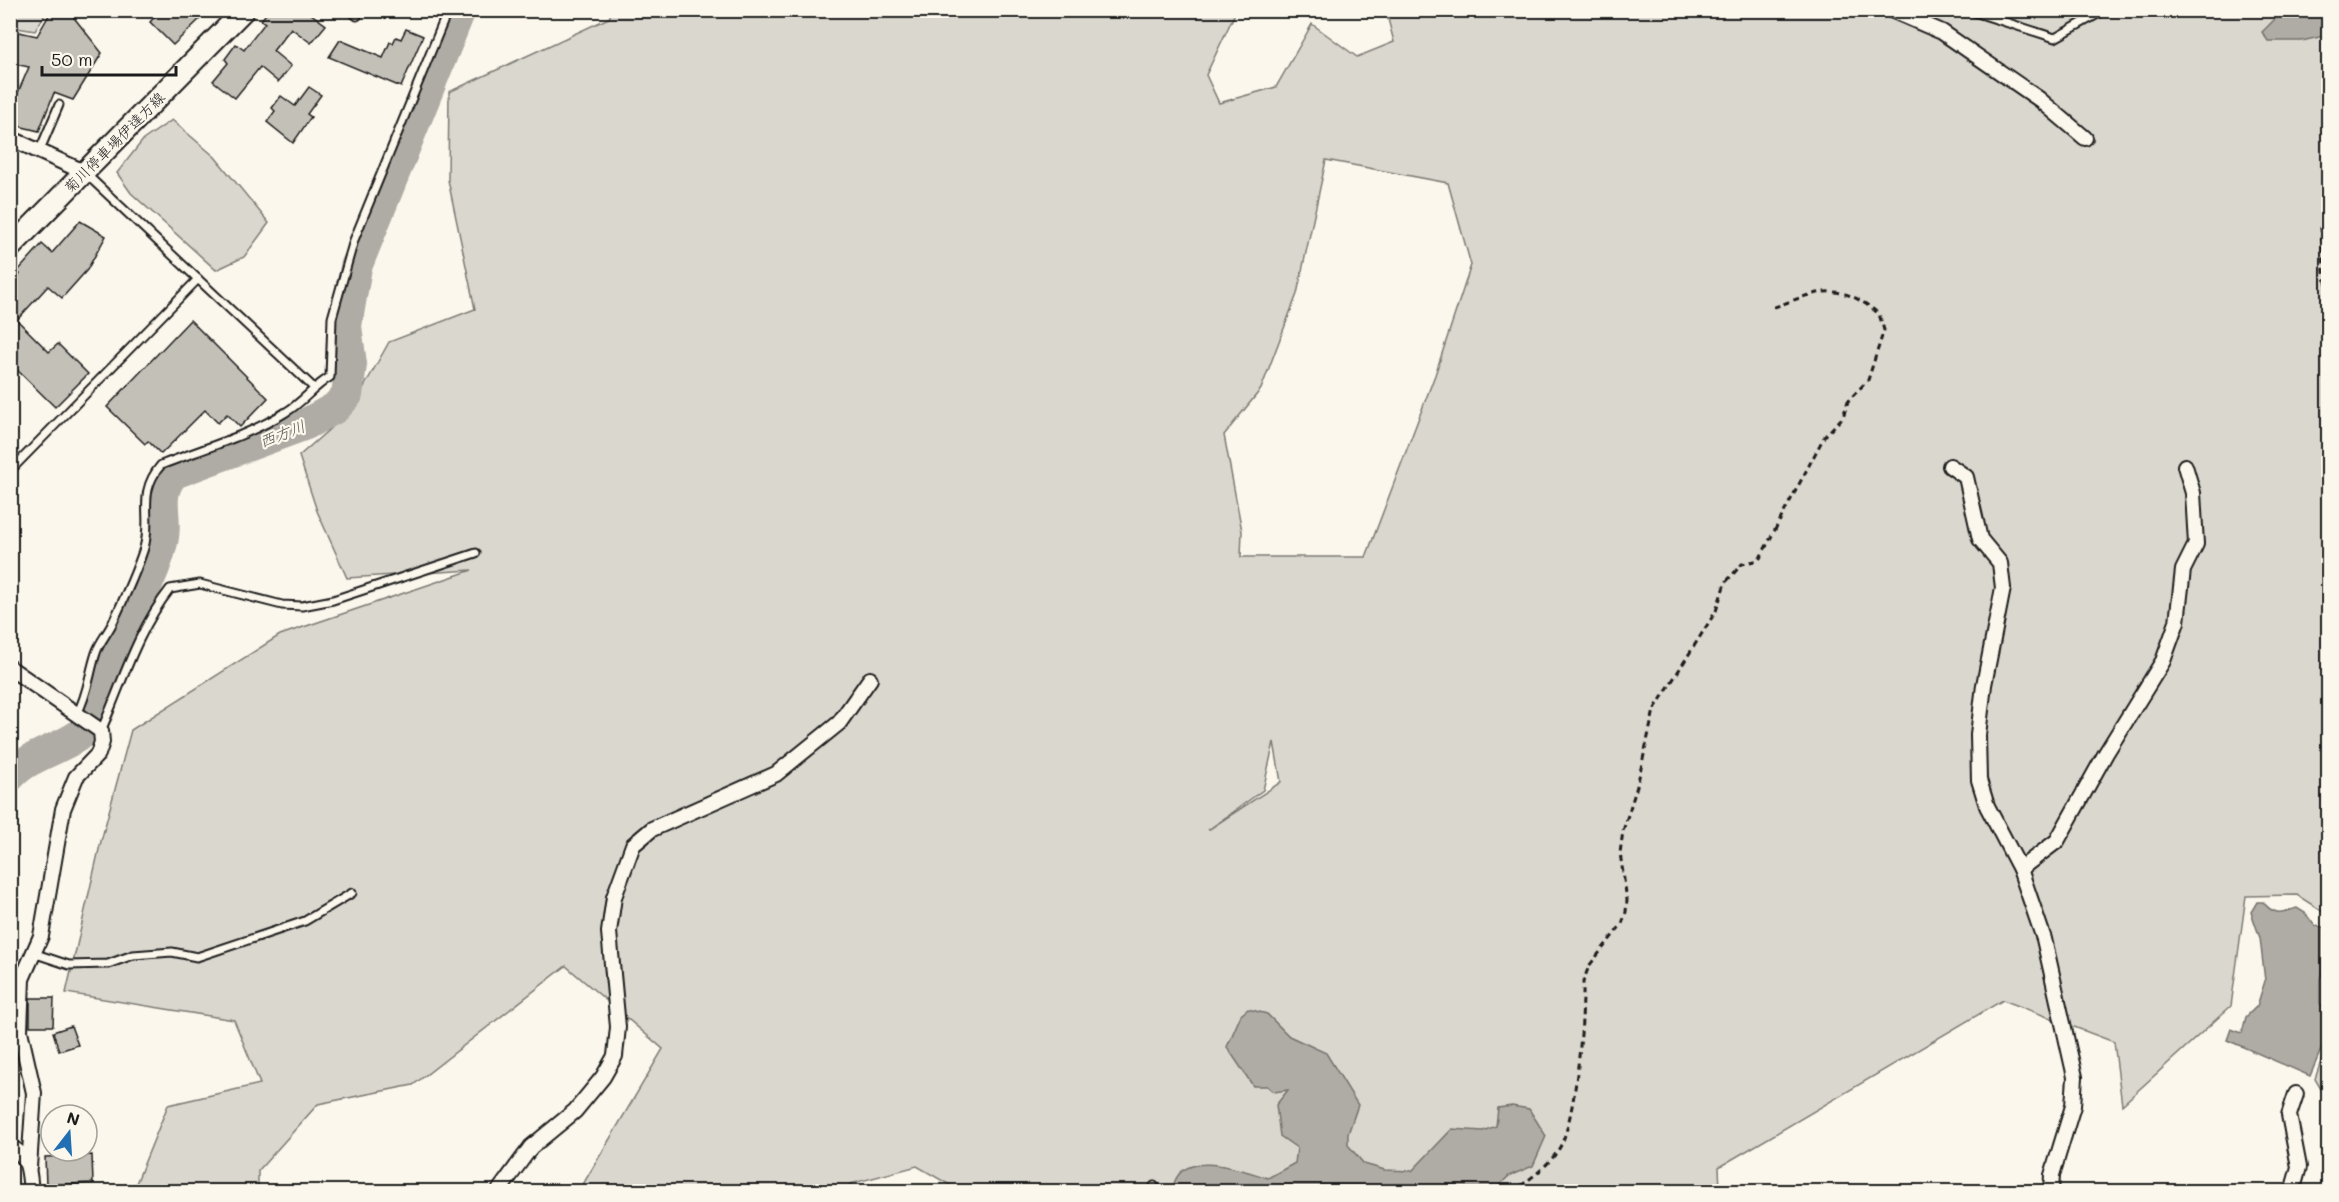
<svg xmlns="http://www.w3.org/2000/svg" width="2339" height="1202" font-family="Mali,'Klee One',sans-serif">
<rect width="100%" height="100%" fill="#fbf7ec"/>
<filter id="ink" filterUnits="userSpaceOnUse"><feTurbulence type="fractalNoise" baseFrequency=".0167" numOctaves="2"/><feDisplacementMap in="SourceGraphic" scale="12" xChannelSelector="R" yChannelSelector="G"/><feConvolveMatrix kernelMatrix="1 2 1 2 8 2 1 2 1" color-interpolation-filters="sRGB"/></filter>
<g filter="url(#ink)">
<g fill="#dad7ce" stroke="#7b7a75" stroke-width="1.5" fill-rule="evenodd">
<polygon points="11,10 47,10 47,11 35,31 11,27"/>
<path d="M612,11H1236L1206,75L1219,103L1276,87L1312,24L1357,57L1394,42L1386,11H2328V915L2297,895L2246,896L2231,1006L2122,1105L2114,1042L2003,1000L1719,1167L1720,1191L962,1192L917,1166L850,1184L849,1191H579L663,1049L566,966L413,1085L318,1104L258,1171V1191H133L168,1105L260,1084L234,1020L66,993L100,845L131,730L280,635L472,570L347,578L317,511L299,456L351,410L389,342L475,309L448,180L449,92L609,18ZM1326,160L1448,183L1471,265L1435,375L1366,557H1241L1242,531L1224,435L1261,389L1297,294ZM1274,742L1281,782L1208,830L1263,790Z"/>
<polygon points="172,120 215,157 269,223 244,257 216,270 131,193 117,173 143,140"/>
<polygon points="2328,1041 2328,1101 2315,1079"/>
</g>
<g fill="#afaca5" stroke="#74726e" stroke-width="1.5">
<polygon points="2283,11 2328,11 2328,35 2302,41 2268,41 2262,32"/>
<path d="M2257,902H2263C2274,916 2281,913 2297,908L2305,913L2315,926L2328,928V954L2320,979V1003L2328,1015V1033L2310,1076L2227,1040L2231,1029L2242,1033L2246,1017L2257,1006L2265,981L2260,938L2251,912Z"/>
<path d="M1248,1009L1267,1014L1289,1036L1326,1053L1358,1105L1348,1134V1145L1364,1164L1385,1170L1412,1171L1452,1129L1483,1131L1496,1126L1498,1108L1512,1106L1529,1109L1546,1136L1533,1166L1509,1176L1493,1191H1176L1173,1188C1180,1147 1241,1170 1268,1178L1295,1163L1297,1148L1280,1136L1276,1105L1288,1090L1274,1092L1267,1086H1253L1227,1047L1241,1015Z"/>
</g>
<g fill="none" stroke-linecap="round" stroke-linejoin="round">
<path stroke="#afaca5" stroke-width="32" d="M10,776C35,748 82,748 98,713C106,693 105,671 113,651C129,614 153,582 162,542C169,516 153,496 174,473L306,424L335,408L347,395L351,364L346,326L356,267L460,10"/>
</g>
<g fill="#c3c0b8" stroke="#1c1c1c" stroke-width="1.5">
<polygon points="52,10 68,10 102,53 73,100 54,93 39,131 10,124 10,111 29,67 10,63 10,30 37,36"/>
<polygon points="161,10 193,10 201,18 173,45 150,22"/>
<polygon points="269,10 307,11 326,25 311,43 291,28 273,51 291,66 278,82 260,67 235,98 213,81 228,63 225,59 236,44 244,50 265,23 261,20"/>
<polygon points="406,29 423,36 401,87 329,57 340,40 383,58 390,42 393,43 396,37 401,39"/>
<polygon points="309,87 321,95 307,114 311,117 293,143 267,122 275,111 272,108 281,96 295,106"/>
<polygon points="80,221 106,236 87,270 62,298 48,286 17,320 49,352 58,344 88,374 55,407 10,363 10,284 20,274 17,272 42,244 52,253"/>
<polygon points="190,320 268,398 240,427 227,414 218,423 205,410 161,454 148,441 145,444 107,407"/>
<polygon points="30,998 54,998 53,1026 30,1026"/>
<polygon points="71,1026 78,1045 59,1051 53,1032"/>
<polygon points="92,1155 93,1183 46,1185 45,1157"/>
</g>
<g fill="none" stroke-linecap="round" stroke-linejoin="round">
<g stroke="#1c1c1c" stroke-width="11">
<g id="lane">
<polyline points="350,10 357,16"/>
<polyline points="1968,10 2055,38 2105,10"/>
<polyline points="10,70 11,69"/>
<polyline points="39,152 59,105"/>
<polyline points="86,174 313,387"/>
<polyline points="10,471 198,279"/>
<path d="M77,714C88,694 89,674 96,653C99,643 107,634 112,624C123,601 136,573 144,548C153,516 136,494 161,465C202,449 248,436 286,412C302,403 313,387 330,377L332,318L354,240L448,10"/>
<path d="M101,731C122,683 137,631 170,589L200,584L282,605L302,606L333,600L476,553"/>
<polyline points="33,953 69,965 108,964 133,955 172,952 197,957 305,921 352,893"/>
<polyline points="10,971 24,974"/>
<polyline points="1154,1186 1159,1192"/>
</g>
</g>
<g stroke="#1c1c1c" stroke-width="18">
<g id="street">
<polyline points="1891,10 1942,32 2039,99 2085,138"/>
<polyline points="10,138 84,172"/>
<polyline points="1950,466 1966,477 1980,539 2000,563 2003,588 1984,685 1978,735 1979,780 1987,806 2020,869 2044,939 2075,1077 2073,1106 2052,1175 2051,1192"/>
<polyline points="10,668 101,731 102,742 98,754 76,777 63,809 41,936 22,979 20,1031 34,1093 29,1167"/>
<polyline points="2020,869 2057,841 2106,753 2163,661 2177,622 2183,570 2196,544 2193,493 2185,466"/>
<path d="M10,1147C30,1155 29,1173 31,1192"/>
<polyline points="498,1192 531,1147 575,1111 603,1077 615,1056 618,1027 609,932 614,897 633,845 652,829 776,774 839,723 870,679"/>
<polyline points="2292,1192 2299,1167 2289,1115 2296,1094"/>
</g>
</g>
<g stroke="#1c1c1c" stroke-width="24">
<polyline id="secondary" points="10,248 244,10"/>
</g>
<g stroke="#1c1c1c" stroke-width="3" stroke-dasharray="6 4.5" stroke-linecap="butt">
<polyline points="2321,226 2324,273 2328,289"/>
<path d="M1512,1192C1529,1180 1550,1165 1560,1147C1576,1118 1584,1017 1583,982L1589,966L1622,924L1626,912L1627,900L1620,853L1623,831L1637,786L1654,710L1716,611L1725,583L1742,564L1759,560L1824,437L1843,417L1848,401L1868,380L1884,330L1879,314C1837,279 1817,292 1772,308"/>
</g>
<use href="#lane" stroke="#fbf7ec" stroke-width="7"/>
<use href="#street" stroke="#fbf7ec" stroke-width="14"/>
<use href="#secondary" stroke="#fbf7ec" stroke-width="20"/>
</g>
</g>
<g text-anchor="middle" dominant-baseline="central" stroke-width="4.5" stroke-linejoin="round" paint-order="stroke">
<g font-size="15" fill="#1c1c1c" stroke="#fbf7ec">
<text transform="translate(114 142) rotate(-45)">菊川停車場伊達方線</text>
</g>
<g font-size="16" font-style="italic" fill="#575653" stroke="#fbf7ec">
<text transform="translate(282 433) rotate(-21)">西方川</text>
</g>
</g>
<rect width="2339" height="1202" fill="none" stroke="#fbf7ec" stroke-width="36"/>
<rect x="18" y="18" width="2303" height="1166" fill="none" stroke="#1c1c1c" stroke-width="2" filter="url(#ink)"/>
<g transform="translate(69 1133) rotate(17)"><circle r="28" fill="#fbf7ec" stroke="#a29f99" stroke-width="1.5"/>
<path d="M0-4.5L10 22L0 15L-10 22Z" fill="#1f6fb2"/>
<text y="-9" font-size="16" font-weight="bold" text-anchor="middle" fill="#1c1c1c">N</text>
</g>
<path d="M42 66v9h134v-9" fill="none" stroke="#1c1c1c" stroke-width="3"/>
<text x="51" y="66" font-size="18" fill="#1c1c1c" stroke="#fbf7ec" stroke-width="4.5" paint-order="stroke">50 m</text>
</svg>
